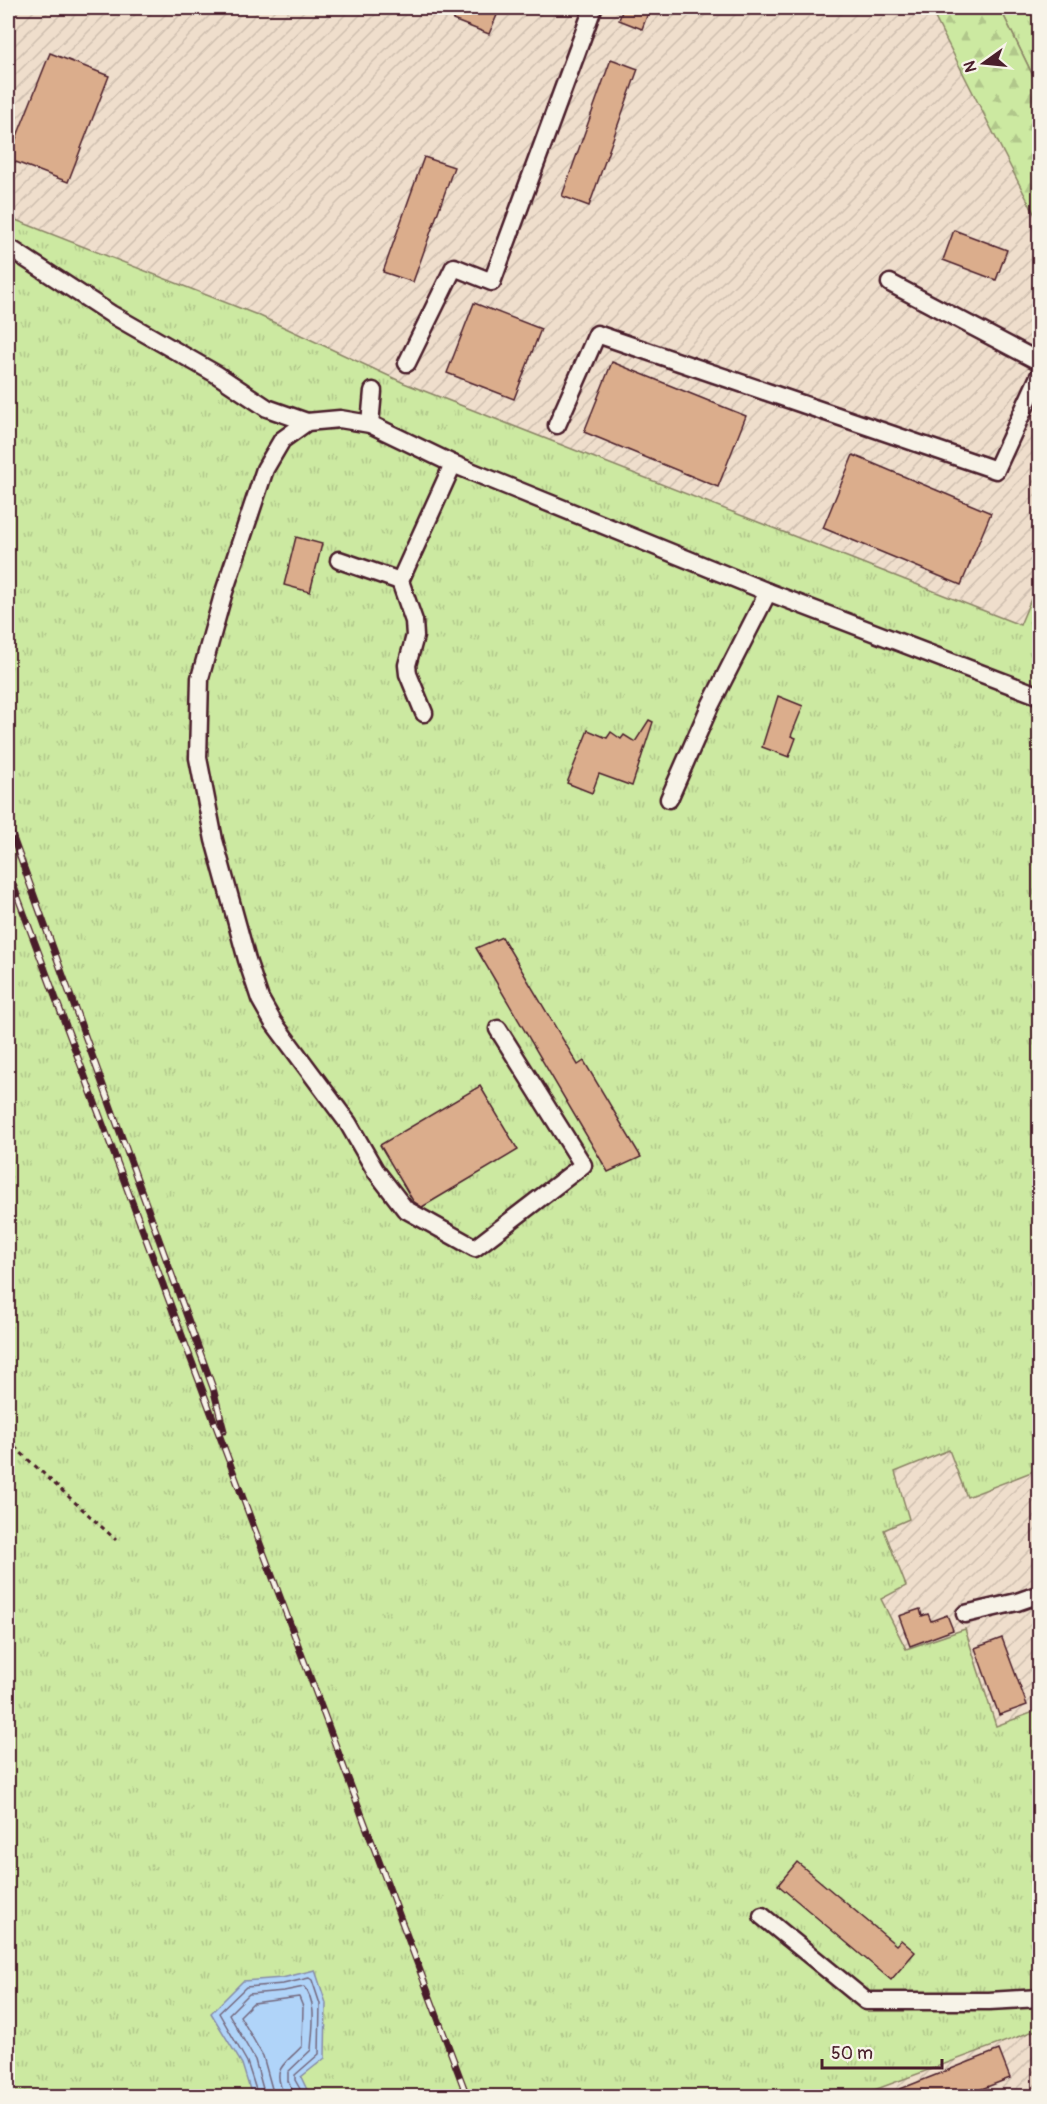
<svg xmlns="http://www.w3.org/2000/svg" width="1047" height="2104" font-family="Pangolin,sans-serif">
<defs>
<pattern id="industrial-furrows" width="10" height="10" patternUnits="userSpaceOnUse" patternTransform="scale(1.5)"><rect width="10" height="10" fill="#efdecc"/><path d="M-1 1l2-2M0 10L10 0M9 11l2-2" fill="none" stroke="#cebeaf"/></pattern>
<pattern id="grass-tufts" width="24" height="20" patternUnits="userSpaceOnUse" patternTransform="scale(1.5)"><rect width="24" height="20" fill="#cce9a1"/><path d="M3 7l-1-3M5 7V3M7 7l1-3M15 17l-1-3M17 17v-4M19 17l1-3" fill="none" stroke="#b1c78b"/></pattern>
<pattern id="forest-firs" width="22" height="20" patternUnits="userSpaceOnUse" patternTransform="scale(1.5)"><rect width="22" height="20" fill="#cce9a1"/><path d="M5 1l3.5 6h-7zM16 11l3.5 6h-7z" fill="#b1c78b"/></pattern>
</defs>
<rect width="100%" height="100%" fill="#f7f3e8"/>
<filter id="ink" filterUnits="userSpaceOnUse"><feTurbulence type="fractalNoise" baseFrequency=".0167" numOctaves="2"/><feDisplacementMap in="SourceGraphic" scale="12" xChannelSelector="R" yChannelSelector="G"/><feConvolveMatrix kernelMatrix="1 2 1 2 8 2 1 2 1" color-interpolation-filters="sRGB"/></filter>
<g filter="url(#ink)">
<g fill="url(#industrial-furrows)">
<polygon points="8,8 930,8 1039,223 1040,580 1020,625 404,383 260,316 8,217"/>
<polygon points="949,1450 967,1497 1039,1469 1039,1711 996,1726 965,1630 906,1649 881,1599 906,1586 884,1530 909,1519 894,1472"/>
<polygon points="1039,2029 1039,2096 858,2096"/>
</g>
<g fill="url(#grass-tufts)" stroke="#8b8466" stroke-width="1.5">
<polygon points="1000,8 1039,8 1039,88"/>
<polygon points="8,217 260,316 404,383 1020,625 1039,580 1039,630 1035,642 1040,644 1039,1469 967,1497 949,1450 895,1472 909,1519 884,1530 906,1586 881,1599 906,1649 965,1629 996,1726 1039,1710 1039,2029 858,2096 8,2096"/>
</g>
<polygon fill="url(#forest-firs)" stroke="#8b8466" stroke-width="1.5" points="930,8 1000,8 1039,88 1039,223"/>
<polygon fill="#b0d4f9" stroke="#878ca7" stroke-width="1.5" points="315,1970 326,2003 325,2058 301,2077 310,2096 252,2096 242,2064 211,2013 243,1981 282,1978"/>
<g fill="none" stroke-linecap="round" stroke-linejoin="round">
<g stroke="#73677d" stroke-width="1.5">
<polyline points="258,2096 247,2062 219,2013 246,1987 283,1984 309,1978 312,1980 320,2004 319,2054 295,2075 295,2080 304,2096"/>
<path d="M265,2096L255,2060L229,2014L249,1994L284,1991L304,1987C318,2002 312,2031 311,2050L288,2072V2081L295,2096"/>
<path d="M274,2096L263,2056L240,2016L253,2003L299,1997L303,2007L302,2046C285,2065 270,2067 285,2096"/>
</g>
</g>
<g fill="#dbad8c" stroke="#4a1f2b" stroke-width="1.5">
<polygon points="458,8 500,8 489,34 453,20"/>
<polygon points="623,8 650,8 642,29 619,20"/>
<polygon points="50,53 109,76 68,182 8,159"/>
<polygon points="611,59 638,69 589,206 562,196"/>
<polygon points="424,157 454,167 413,282 383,272"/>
<polygon points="954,230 1007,250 996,280 943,260"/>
<polygon points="474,303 541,329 514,399 447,373"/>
<polygon points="612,362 746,416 718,487 584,432"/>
<polygon points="853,455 991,513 961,585 823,528"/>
<polygon points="296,537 322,544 310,592 284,585"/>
<polygon points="778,696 803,706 791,736 796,738 789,757 762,747"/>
<polygon points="649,720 653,722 632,786 599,774 592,793 567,783 588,730 607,738 611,732 621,739 624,735 635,742"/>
<polygon points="502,937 578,1065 584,1061 641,1157 608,1172 476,948"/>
<polygon points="480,1086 518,1150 422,1207 413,1201 380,1145"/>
<polygon points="920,1609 922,1616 928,1614 931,1621 947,1615 953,1630 910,1646 899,1616"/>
<polygon points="1002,1638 1027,1705 999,1715 975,1648"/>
<polygon points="797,1862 896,1945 901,1940 915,1952 891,1980 778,1885"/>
<polygon points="999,2050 1010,2078 961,2097 880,2097"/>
</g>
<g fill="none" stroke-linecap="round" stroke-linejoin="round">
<g stroke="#4a1f2b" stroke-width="21">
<g id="minor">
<polyline points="11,249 111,314 216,374 267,408 307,422"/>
<polyline points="890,283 1040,362"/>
<polyline points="407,363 454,267 492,282 593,8"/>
<polyline points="370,424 373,391"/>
<polyline points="557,425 597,334 996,470 1040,374"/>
<polyline points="339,560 400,581"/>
<polyline points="424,713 408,674 407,665 415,636 414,621 400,581 453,464"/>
<polyline points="669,799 710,706 768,592"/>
<polyline points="498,1029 583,1165 475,1248 405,1209 375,1170 348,1123 273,1022 260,999 247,960 214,840 198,758 200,678 223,595 265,469 282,440 307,422 340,419 370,424 453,464 768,592 1040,696"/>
<polyline points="965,1614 1017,1602 1040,1594"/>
<polyline points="762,1916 866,2001 989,2001 1040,1998"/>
</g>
</g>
<polyline stroke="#4a1f2b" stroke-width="3" stroke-dasharray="4.5 4.5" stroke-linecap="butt" points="8,1441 116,1540"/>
<use href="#minor" stroke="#f7f3e8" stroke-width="16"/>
<g stroke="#4a1f2b" stroke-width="7">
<g id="rail">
<polyline points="8,824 213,1388 224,1431"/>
<polyline points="8,871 467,2096"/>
</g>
</g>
<use href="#rail" stroke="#f7f3e8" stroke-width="4.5" stroke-dasharray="14" stroke-linecap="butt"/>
</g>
</g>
<rect width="1047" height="2104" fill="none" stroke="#f7f3e8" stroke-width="30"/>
<rect x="15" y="15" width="1017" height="2074" fill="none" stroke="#4a1f2b" stroke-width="2" filter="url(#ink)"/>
<g transform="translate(984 63) rotate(255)" stroke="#f7f3e8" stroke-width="4.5" paint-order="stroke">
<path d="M0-4.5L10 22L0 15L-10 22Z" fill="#4a1f2b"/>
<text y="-9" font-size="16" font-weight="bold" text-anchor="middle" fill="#4a1f2b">N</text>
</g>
<path d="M822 2059v9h120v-9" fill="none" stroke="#4a1f2b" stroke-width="3"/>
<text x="831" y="2059" font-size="18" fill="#4a1f2b" stroke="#f7f3e8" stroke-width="4.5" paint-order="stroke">50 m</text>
</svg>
